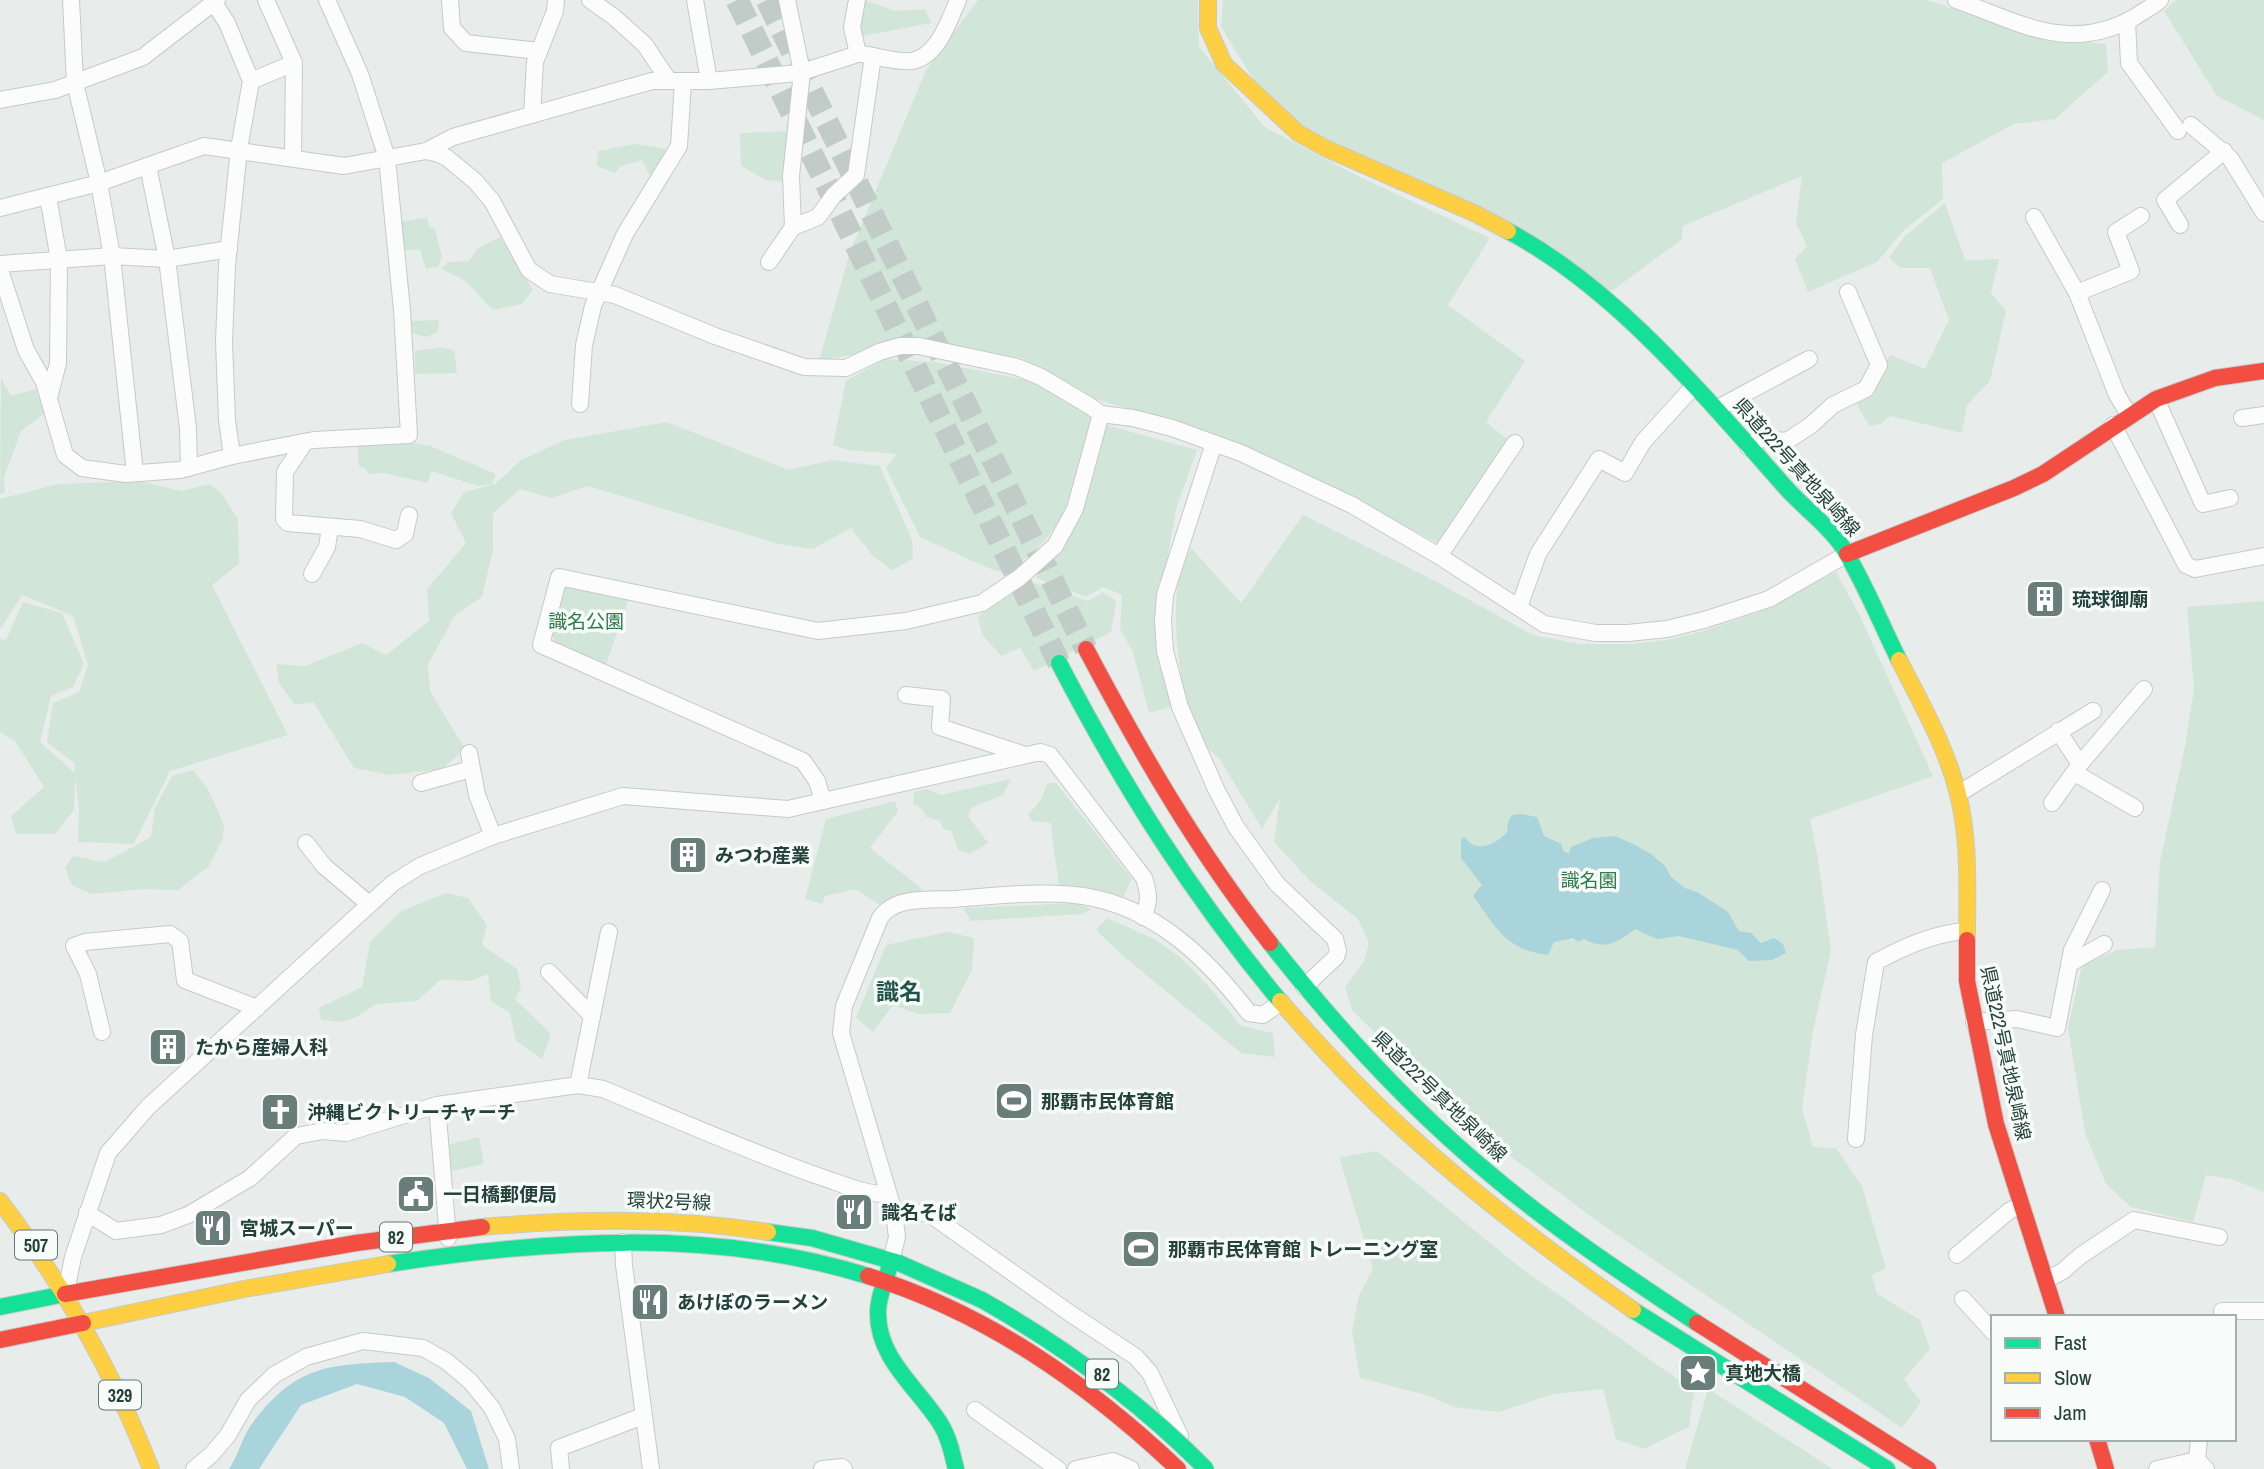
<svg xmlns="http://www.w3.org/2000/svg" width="2264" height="1469" font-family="'Archivo Narrow','Noto Sans JP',sans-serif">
<rect width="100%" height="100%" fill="#e8edeb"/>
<g fill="#d1e6d8">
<polygon points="864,0 895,11 925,9 931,23 863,36 859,25"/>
<polygon points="978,0 1198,0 1199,47 1265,127 1362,178 1490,238 1448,305 1525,361 1486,422 1507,439 1439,544 1330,486 1219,437 1073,392 1022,358 895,338 858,354 819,361 850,252 926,70"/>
<polygon points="1223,0 1927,0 2039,38 2106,44 2108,72 2055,119 2014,124 1942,163 1943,199 1903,231 1877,262 1808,292 1795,259 1807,246 1796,223 1802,176 1683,226 1682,239 1612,291 1308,131 1255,82 1221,27"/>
<polygon points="2176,0 2264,0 2264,120 2217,96 2164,11"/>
<polygon points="790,131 785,182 766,180 741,166 740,133"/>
<polygon points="636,144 666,149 666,158 651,178 642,160 620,167 615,173 597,166 598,151"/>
<polygon points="1945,203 1965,260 1999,259 1991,293 2006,311 1990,381 1967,405 1962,433 1890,416 1880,424 1869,426 1855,401 1873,386 1890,355 1925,369 1949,320 1930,268 1901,268 1889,258 1904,237"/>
<polygon points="427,217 429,227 435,229 442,257 438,267 426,269 420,250 402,250 398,222"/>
<polygon points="500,237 533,290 522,304 493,310 464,280 441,269 448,262 469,261 478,248"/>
<polygon points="439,320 438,332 426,337 412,333 412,321"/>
<polygon points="440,347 454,350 457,373 415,374 415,351"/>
<path d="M885,359L934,362L1038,382L1094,418C1084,452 1073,501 1053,530C1041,547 1023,561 1006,573L988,568L920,537L886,468L896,454L848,450L833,445L846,381Z"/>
<polygon points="1,378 11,396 36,389 44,414 21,431 4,477 5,492 0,494"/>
<polygon points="667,422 789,470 832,460 880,466 912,540 913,559 892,570 873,556 851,528 813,549 779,544 588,486 551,498 520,489 493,513 493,550 482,597 455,615 428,665 430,691 465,749 442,769 390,775 354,768 313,702 295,705 279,683 276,664 305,666 362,643 386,655 429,621 427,589 466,543 451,513 464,492 495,484 521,460 565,440"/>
<polygon points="1106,425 1197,450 1176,509 1164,579 1175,706 1149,713 1133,652 1120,629 1122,595 1103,587 1086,597 1036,578 1073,527 1089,492"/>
<polygon points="393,440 430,446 496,474 492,484 478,486 431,471 428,483 385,473 368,474 366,469 359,466 357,443"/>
<polygon points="140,481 181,491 210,484 221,493 238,519 239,564 212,585 288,735 170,771 134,844 78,842 79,809 75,777 74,810 55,834 16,834 11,816 44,787 15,741 0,732 0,639 6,640 23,602 62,613 84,664 73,687 51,696 40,742 75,773 74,763 47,742 53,703 79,692 88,665 73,616 22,595 0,630 0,499 58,484"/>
<path d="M1303,515L1435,581L1533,635L1581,644H1631L1666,640L1700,632L1762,611L1836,572L1859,614L1933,776L1810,819L1817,853L1831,951L1813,1031L1802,1108L1813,1147L1836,1148L1862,1186L1886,1268L1872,1275L1877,1294L1920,1320L1930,1349L1904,1379L1921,1402L1902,1428L1601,1224L1467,1124L1352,1010L1345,988L1364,961L1369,943L1358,919L1311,882L1274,842L1280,798L1262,829L1219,758C1180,731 1170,622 1179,578C1180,568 1187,557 1191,548L1241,603Z"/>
<polygon points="1031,582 1088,601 1103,592 1116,601 1111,632 1034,671 1020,648 1001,656 982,634 978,616"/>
<polygon points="571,583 629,599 605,667 557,646 550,629 559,593"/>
<polygon points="2264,601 2264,1192 2231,1179 2206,1175 2193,1222 2131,1207 2106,1184 2085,1133 2068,1028 2082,965 2117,950 2155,947 2160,862 2185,746 2194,689 2187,607"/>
<polygon points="193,770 208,789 224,825 223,838 209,866 178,890 144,889 92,894 72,885 65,868 73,856 105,862 151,837 155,808 172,776"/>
<polygon points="1011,779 1003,795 971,808 968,816 988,843 970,854 958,850 951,831 943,829 940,821 926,817 922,809 913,804 914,792 927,789 941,795"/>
<path d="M1048,783H1056L1132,879L1123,897L1059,887C1057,864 1052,845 1051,823L1032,821L1028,815L1040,801Z"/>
<polygon points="895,801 898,811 870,848 921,888 920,896 890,900 880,905 855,889 825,896 822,904 805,899 826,819"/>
<polygon points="446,893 468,898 487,925 482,945 517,969 521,987 515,999 551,1034 542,1059 516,1041 510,1013 491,1001 488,974 471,981 440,980 417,1001 376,1004 357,1017 342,1022 321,1020 319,1008 362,987 370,942 401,911"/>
<polygon points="1075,903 1092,909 1081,914 971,921 963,908"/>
<polygon points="1107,918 1152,938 1180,957 1212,990 1241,1026 1273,1033 1275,1057 1241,1053 1122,955 1096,930"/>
<polygon points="948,932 974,938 972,970 950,1013 918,1014 893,1005 873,1032 856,1018 886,945"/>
<polygon points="479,1137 484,1164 452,1171 446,1145"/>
<polygon points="1377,1151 1517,1265 1694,1391 1689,1427 1644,1449 1616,1439 1603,1389 1553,1394 1499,1412 1454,1407 1430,1396 1360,1378 1352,1331 1359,1295 1373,1269 1339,1157"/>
<polygon points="1708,1389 1833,1469 1685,1469"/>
</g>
<g fill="#a9d4db">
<path d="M1521,814L1537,817L1544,836L1561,844L1564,852L1569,853L1571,847L1593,838L1615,836L1633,844L1651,854L1665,866L1671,877L1685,888L1697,892L1728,912L1739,931L1751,933L1761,943L1774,938L1783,944L1786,953L1772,960L1749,961L1738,950L1679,936L1657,939L1635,929C1619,942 1604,951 1584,939L1578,942L1573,938L1554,942L1548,955C1504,949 1497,928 1473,896L1482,885L1461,858V839L1465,837C1476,854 1495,845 1507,832L1508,822L1512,815Z"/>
<path d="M394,1362L429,1378L471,1411L489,1469H467L444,1423L405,1397L357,1384L301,1405L259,1469H229C238,1456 242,1438 251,1425C294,1367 326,1364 394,1362Z"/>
</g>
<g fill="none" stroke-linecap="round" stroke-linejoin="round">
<g stroke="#c1cbc8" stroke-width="23" stroke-dasharray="23 11" stroke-linecap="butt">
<polyline points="737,0 1059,663"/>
<polyline points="767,0 1086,649"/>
</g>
<g stroke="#c5cac8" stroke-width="18">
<g id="street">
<polyline points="71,0 75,83 99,183 112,256 135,473"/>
<polyline points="212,0 227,23 251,81 239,149 227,265 224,342 227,420 232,456"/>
<polyline points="266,0 294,63 293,158"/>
<polyline points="450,0 452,28 466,43 539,51"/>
<polyline points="590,0 614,17 645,45 669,81"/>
<polyline points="695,0 709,81"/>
<polyline points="787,0 802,72 791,176 793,227"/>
<path d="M1956,0C2019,22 2068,54 2133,18C2142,12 2152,7 2160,0"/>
<polyline points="2127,21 2129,63 2178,131"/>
<path d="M862,54C875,56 900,63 912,61C938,56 949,21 958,0"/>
<polyline points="251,81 294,63"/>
<polyline points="0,100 55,90 143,57 217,0"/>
<polyline points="532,115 535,62 555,11 556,0"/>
<polyline points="2191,125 2230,158 2264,213"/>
<polyline points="426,151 439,154 447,158 475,181 492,201 529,270 550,284 615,295 715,336 804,367 846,368 879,352 900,346 919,346 1017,367 1041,377 1090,406 1101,414 1133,418 1172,428 1241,453 1352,505 1439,556 1544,624 1596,633 1628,633 1667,629 1704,620 1769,599 1847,554"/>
<polyline points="148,166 167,259 188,428 189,468"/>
<polyline points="48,196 59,260 58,363 49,398"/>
<polyline points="0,208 99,183 204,146 344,166 426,151 453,137 652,81 709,81 799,73 858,54 852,27 857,0"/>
<polyline points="2034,217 2077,293 2117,395 2129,415"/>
<polyline points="2180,225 2165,200 2224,151"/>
<polyline points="769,262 793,227 818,217 834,195 856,175 873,56"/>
<polyline points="0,264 112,256 167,259 229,249"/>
<polyline points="0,270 26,350 44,382 65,455 82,468 126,474 180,470 232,456 314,440 409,435 402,310 387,158 360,74 327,0"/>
<polyline points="2077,293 2131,271 2116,232 2141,216"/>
<polyline points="2156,399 2203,504 2230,498"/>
<polyline points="580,404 584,345 593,306 625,234 679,146 683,81"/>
<polyline points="1716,409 1809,359"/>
<polyline points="2242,418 2264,415"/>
<polyline points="2113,425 2186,565 2195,569 2264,556"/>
<polyline points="305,442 285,472 284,519 288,523 360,529 396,540 405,534 409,515"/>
<polyline points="1214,443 1165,595 1163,621 1165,651 1180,707 1216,789 1236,827 1277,884 1335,939 1338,951 1336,957 1304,987"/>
<polyline points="1748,447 1759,439 1787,441 1811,425 1833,405 1866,389 1879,365 1848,292"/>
<polyline points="1439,556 1515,443"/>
<polyline points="312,574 327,547 330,527"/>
<polyline points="1519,607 1538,554 1599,459 1625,473 1643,442 1694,386"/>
<polyline points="906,695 942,699 940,727 1025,755"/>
<polyline points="2058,731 2080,764"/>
<polyline points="469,753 477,795 493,836"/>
<polyline points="2075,773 2135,808"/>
<polyline points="421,783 471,769"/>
<polyline points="1958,794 2093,711"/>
<polyline points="823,801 817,781 803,761 541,645 559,577 818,631 906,621 982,603 1019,578 1055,546 1075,509 1101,414"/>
<polyline points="2052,803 2080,764 2144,689"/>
<polyline points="306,843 324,866 369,904"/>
<polyline points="2069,964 2104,944"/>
<polyline points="549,972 592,1016"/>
<polyline points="1974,1022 2017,1019 2057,1028 2072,950 2102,890"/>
<polyline points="102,1032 88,974 74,946 85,942 170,934 180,941 185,980 257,1008"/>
<polyline points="578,1085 609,932"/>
<polyline points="437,1105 448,1238"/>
<path d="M1856,1139L1864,1035L1876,962C1903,947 1935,933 1966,931"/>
<polyline points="894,1212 928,1213 1071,1314 1136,1357 1150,1373 1180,1436"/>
<path d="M87,1213L116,1231L161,1225L188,1215L250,1178L296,1136L323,1131L346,1133L437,1105L578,1085L603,1089C675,1119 747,1151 821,1177C843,1184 865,1195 888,1194"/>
<polyline points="623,1242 624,1265 651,1469"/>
<polyline points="1957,1255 2009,1211 2022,1205"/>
<path d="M891,1261L897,1237L894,1212L841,1033L844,1006L880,918C894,896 930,900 954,899C992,896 1045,890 1083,896C1155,907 1207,958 1249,1013L1263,1015L1280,1003"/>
<polyline points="2046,1280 2063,1271 2080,1256 2134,1220 2219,1237"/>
<path d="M66,1291L73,1257L108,1153L148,1107L393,883L420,866L493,836L623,796L788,809L1040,752L1050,755L1144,878C1149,893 1150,902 1143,917"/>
<polyline points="1963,1299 1993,1332"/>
<polyline points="2222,1311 2264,1311"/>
<polyline points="975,1410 1058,1469"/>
<polyline points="2197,1460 2199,1439"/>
<polyline points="194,1469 211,1455 228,1435 248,1400 274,1375 306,1357 363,1341 423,1348 446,1361 470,1381 492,1408 507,1439 511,1469"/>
<polyline points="561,1469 559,1448 643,1416"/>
<polyline points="822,1469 842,1467 844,1469"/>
<polyline points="1076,1469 1113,1461 1131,1469"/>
<polyline points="2157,1469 2197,1460 2206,1469"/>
</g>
</g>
<g stroke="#c3cbc8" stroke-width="18">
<g id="fast">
<path d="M1508,231C1616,288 1706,398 1787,489C1803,507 1829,526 1842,546C1864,581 1880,622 1899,660"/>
<path d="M1059,663C1123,786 1191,894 1280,1001"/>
<path d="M1270,943C1336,1027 1408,1106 1490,1174C1555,1229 1626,1276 1697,1323"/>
<polyline points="768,1232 812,1238 899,1263 982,1300"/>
<path d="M388,1264C547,1240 711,1227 868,1276"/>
<path d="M890,1265C886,1280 878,1296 878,1312C877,1358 917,1387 940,1423C949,1437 952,1453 956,1469"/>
<polyline points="0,1307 65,1294"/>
<polyline points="1633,1310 1887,1469"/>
</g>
</g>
<g stroke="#c3cbc8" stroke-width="18">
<g id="slow">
<polyline points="1208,0 1208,28 1224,64 1298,133 1325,148 1476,214 1508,231"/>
<path d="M1899,660C1921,703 1946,746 1958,794C1970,841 1967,891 1967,940"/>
<path d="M1280,1001C1314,1040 1349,1078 1387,1114C1463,1186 1547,1250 1633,1310"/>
<path d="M0,1201C63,1284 113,1372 151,1469"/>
<path d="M482,1227C577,1219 673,1217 768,1232"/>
<polyline points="83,1323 244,1289 388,1264"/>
</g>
</g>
<g stroke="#c3cbc8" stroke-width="18">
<g id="jam">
<polyline points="1847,554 2014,488 2043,474 2156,399 2215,378 2264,371"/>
<path d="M1086,649C1140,751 1198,852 1270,943"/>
<polyline points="1967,940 1967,981 1996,1124 2057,1317"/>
<path d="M868,1276C987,1313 1088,1384 1178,1469"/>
<polyline points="65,1294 356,1243 482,1227"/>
<polyline points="1697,1323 1928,1469"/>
<polyline points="0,1340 83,1323"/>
<polyline points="2097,1439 2106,1469"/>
</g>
</g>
<use href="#street" stroke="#fcfcfc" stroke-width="16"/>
<use href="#fast" stroke="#16e098" stroke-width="16"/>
<use href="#slow" stroke="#ffcf43" stroke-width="16"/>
<use href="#jam" stroke="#f24e42" stroke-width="16"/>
<g stroke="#c3ccc9" stroke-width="18" stroke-linecap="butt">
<path id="fast-bridge" d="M982,1300C1065,1347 1139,1401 1206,1469"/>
</g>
<use href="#fast-bridge" stroke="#16e098" stroke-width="16"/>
</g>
<defs>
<g id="building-square" transform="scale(2.0125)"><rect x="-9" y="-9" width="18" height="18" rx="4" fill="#697e78" stroke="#f7fbf9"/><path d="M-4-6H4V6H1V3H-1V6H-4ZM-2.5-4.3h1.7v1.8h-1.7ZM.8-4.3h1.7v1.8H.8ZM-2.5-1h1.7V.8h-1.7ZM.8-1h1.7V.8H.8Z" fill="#fff"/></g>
<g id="stadium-square" transform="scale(2.0125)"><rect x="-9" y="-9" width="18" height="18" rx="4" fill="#697e78" stroke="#f7fbf9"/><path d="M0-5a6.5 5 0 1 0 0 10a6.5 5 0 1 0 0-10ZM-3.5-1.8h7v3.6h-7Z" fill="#fff"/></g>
<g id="church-square" transform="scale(2.0125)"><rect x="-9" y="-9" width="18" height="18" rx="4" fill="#697e78" stroke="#f7fbf9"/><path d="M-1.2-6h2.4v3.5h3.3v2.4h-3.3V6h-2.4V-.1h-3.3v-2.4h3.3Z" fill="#fff"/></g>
<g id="civic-square" transform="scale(2.0125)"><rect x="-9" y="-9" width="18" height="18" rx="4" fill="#697e78" stroke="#f7fbf9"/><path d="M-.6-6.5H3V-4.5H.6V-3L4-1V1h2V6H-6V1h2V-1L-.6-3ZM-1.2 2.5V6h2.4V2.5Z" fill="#fff"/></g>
<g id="restaurant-square" transform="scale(2.0125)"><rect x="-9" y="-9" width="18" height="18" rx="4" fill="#697e78" stroke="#f7fbf9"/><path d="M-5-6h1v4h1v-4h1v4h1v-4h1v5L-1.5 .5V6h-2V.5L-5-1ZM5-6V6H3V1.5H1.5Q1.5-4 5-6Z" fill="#fff"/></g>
<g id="sight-square" transform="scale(2.0125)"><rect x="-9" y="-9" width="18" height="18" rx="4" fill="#697e78" stroke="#f7fbf9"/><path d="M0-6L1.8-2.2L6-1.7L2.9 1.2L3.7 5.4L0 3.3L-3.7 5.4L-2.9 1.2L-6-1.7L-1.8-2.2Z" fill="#fff"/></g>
</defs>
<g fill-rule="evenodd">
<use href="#building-square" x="2045" y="599"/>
<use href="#building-square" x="688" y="855"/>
<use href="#building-square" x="168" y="1047"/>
<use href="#stadium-square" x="1014" y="1101"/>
<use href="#church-square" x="280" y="1112"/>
<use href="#civic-square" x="416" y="1194"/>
<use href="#restaurant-square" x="854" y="1212"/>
<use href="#restaurant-square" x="213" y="1228"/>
<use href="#stadium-square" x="1141" y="1249"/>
<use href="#restaurant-square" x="650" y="1302"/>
<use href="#sight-square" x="1698" y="1373"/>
</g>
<g text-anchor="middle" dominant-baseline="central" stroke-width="7" stroke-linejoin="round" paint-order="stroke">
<g fill="#f7fbf9" stroke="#637a73" stroke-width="2">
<rect x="380" y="1222.5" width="32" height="29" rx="5"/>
<rect x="15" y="1230.5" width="42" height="29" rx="5"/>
<rect x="1086" y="1359.5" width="32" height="29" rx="5"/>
<rect x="99" y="1380.5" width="42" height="29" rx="5"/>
</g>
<g font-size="18" font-weight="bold" fill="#24423a">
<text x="396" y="1237">82</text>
<text x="36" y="1245">507</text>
<text x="1102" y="1374">82</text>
<text x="120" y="1395">329</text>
</g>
<g font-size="19" fill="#24423a" stroke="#f7fbf9">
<text transform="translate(1797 467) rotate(48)">県道222号真地泉崎線</text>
<text transform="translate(2006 1053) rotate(78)">県道222号真地泉崎線</text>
<text transform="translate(1440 1096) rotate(44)">県道222号真地泉崎線</text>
<text transform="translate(669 1201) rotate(2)">環状2号線</text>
</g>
<g font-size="19" font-weight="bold" fill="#24423a" stroke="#f7fbf9" text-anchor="start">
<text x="2072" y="599">琉球御廟</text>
<text x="715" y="855">みつわ産業</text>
<text x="195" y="1047">たから産婦人科</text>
<text x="1041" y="1101">那覇市民体育館</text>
<text x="307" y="1112">沖縄ビクトリーチャーチ</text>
<text x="443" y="1194">一日橋郵便局</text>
<text x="881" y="1212">識名そば</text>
<text x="240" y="1228">宮城スーパー</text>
<text x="1168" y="1249">那覇市民体育館 トレーニング室</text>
<text x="677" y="1302">あけぼのラーメン</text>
<text x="1725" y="1373">真地大橋</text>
</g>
<g font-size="19" fill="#2d7a4b" stroke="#f7fbf9">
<text x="586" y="621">識名公園</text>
<text x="1589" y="880">識名園</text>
</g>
<g font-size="23" font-weight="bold" fill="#1f5548" stroke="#f7fbf9">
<text x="899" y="991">識名</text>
</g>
</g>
<rect x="1991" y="1315" width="245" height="126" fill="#f7fbf9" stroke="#a3b1ad" stroke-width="2"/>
<rect x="2005" y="1338" width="35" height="10" fill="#16e098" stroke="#a3b1ad" stroke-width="2"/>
<text x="2054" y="1350" font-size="21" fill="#24423a">Fast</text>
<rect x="2005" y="1373" width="35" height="10" fill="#ffcf43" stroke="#a3b1ad" stroke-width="2"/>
<text x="2054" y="1385" font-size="21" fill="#24423a">Slow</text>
<rect x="2005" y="1408" width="35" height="10" fill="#f24e42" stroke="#a3b1ad" stroke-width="2"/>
<text x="2054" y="1420" font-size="21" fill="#24423a">Jam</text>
</svg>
